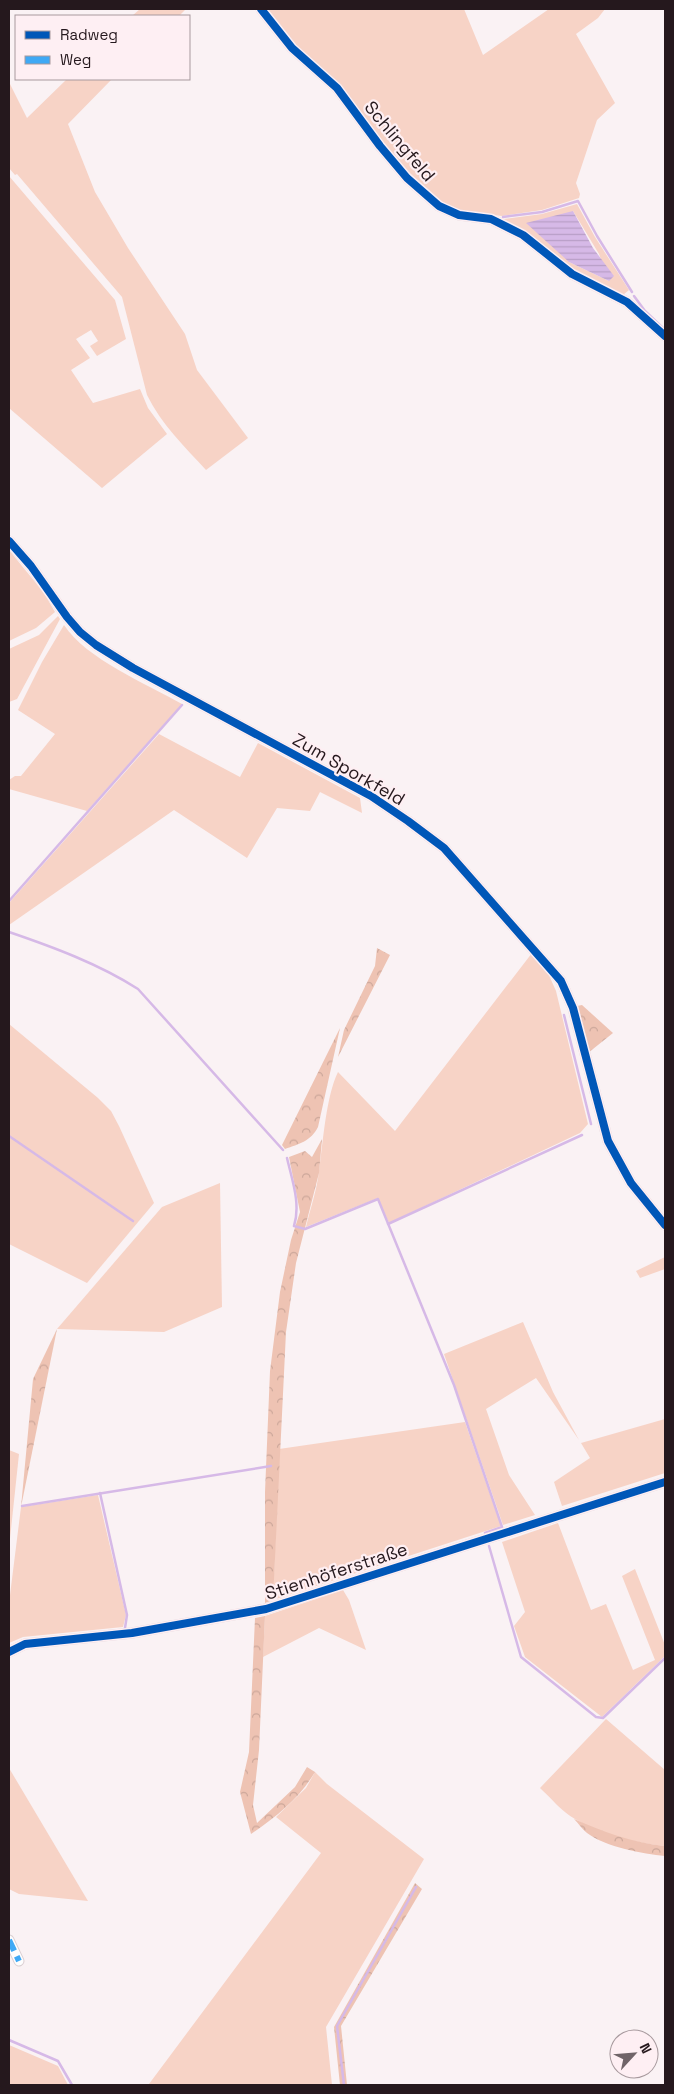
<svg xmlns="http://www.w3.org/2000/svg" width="674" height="2094" font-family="'Space Grotesk',sans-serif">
<defs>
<pattern id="forest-crowns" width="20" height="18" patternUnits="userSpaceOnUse" patternTransform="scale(1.25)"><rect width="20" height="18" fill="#eec3b3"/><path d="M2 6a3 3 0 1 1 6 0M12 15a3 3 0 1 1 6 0" fill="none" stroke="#cca79a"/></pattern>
<pattern id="water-rules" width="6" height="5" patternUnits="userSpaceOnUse" patternTransform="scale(1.25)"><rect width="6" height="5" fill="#d6b9e7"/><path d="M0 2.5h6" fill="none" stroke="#b89ec6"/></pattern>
</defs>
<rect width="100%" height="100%" fill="#faf2f4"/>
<g fill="#f7d3c6" fill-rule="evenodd">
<polygon points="140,9 186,9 179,16 132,16"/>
<polygon points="266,9 464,9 483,55 549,9 605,9 598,18 576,34 615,103 597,120 576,183 580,194 579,198 542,210 502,216 459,211 441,202 425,190 384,144 341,86 294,44"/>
<path d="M67,79H112L68,124L95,192L128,248L185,334L197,370L248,438L206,470C185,447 161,424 147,395L122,297L17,174L15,175L9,168V82L27,118Z"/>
<polygon points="9,176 115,300 126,339 97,356 90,346 98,341 91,330 76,339 90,358 71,370 93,403 140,389 148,408 167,434 102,488 9,408"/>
<path d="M577,204L595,237L629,290L623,295L577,273L525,232L504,219L542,214ZM573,211L599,254L609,281L569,262Z"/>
<polygon points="9,550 44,593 55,612 36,628 9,641"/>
<polygon points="58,616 60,619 17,699 9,702 9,649 39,635"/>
<path d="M64,625C86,659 147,684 182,704L87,811L9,789V780L15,776H21L55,734L18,710L42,662Z"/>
<polygon points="159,734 240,777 258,743 360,798 362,813 320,792 310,811 277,808 247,858 174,810 9,925 9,903"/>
<path d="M532,953L548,973L556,991L588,1124L580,1133L389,1223L378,1198L306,1227C310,1209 317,1190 319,1171C323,1143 326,1096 338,1072L395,1131Z"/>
<polygon points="9,1024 98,1098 111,1111 119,1126 154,1203 87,1283 9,1244"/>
<polygon points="220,1183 222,1307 164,1332 57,1329 162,1207"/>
<polygon points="665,1257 665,1269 640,1278 636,1271"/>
<polygon points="523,1322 553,1392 579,1440 536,1378 486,1409 509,1475 535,1515 503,1525 444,1354"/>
<polygon points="665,1419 665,1473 562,1506 554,1482 590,1458 581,1443"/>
<polygon points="465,1422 501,1526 273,1600 279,1449"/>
<polygon points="9,1450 19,1454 9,1548"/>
<polygon points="98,1495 126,1615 123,1627 23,1637 9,1643 9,1603 21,1507"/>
<polygon points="558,1523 591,1610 606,1604 633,1670 655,1660 622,1576 635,1569 665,1645 665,1656 602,1717 525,1657 514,1626 525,1612 502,1542"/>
<polygon points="343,1590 349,1600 366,1650 319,1628 263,1657 265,1616"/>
<path d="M606,1719L665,1770V1846C635,1843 602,1835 575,1819C562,1812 551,1798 540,1788Z"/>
<polygon points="9,1768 88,1901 19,1894 9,1889"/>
<polygon points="315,1772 327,1784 424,1859 326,2027 332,2085 149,2084 321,1853 276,1817 306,1788"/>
<polygon points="9,2045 58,2066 68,2085 9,2085"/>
</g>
<g fill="url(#forest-crowns)">
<polygon points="377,948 390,955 338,1057 344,1030 375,966"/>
<polygon points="582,1005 613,1033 588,1053 577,1006"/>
<path d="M340,1028L318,1127C311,1141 299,1144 285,1149L282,1145Z"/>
<polygon points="322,1139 319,1173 296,1263 286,1332 273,1600 265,1603 265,1492 270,1371 280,1292 291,1240 300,1212 289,1157 305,1151 312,1157"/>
<polygon points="57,1329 21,1507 33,1379"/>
<path d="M265,1616L259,1750L253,1805L257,1823L295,1787L307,1767L315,1772C299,1799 276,1817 251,1834L240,1792L249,1752L255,1618Z"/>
<path d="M574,1819C604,1832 633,1843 665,1846V1856C643,1854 606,1847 587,1833C582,1829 578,1823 574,1819Z"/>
<polygon points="415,1883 422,1889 341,2026 347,2085 340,2085 334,2027"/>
</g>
<polygon fill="url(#water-rules)" points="573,211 593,248 614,276 609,281 569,262 526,223"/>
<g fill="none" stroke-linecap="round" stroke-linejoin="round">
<g stroke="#d6b9e7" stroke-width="2.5">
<polyline points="503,217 542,212 578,201 597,236 632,292"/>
<polyline points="634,296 645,311 665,330"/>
<polyline points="9,901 182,705"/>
<path d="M9,932C53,947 99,964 138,989L283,1150"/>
<polyline points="564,1015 591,1124"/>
<polyline points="9,1136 133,1221"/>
<path d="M287,1158C292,1180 301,1204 294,1226L305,1229L378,1199L454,1385L502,1527L485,1533"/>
<polyline points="388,1224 582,1135"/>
<polyline points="100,1493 127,1615 125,1628"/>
<polyline points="22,1506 271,1466"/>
<polyline points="489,1546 521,1657 596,1717 603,1718 665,1658"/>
<polyline points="9,2040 58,2061 72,2085"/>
<polyline points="344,2085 337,2026 416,1887"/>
</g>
<g stroke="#dacfd2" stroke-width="11">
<g id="minor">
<polyline points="261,9 292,48 337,88 380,146 407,178 439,206 459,215 491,219 523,235 572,274 627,302 665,336"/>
<polyline points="9,541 31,566 67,617 80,632 96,645 133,668 371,796 408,821 444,848 561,981 573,1008 608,1141 631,1183 665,1225"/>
<polyline points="9,1652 25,1644 132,1633 266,1609 665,1482"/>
<polyline points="9,1940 19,1961"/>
</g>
</g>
<use href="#minor" stroke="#fefdfd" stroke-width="9"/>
<polyline stroke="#3fa9f5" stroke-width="6" stroke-dasharray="12 6" stroke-linecap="butt" points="9,1940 19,1961"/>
<g stroke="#feeff3" stroke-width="11">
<g id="cycleway">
<polyline points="261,9 292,48 337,88 380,146 407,178 439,206 459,215 491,219 523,235 572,274 627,302 665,336"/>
<polyline points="9,541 31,566 67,617 80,632 96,645 133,668 371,796 408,821 444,848 561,981 573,1008 608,1141 631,1183 665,1225"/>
<polyline points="9,1652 25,1644 132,1633 266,1609 665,1482"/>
</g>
</g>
<use href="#cycleway" stroke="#0057b8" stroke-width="8"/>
</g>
<g text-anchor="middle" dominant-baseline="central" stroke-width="4.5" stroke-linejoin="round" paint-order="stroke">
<g font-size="18" fill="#25181d" stroke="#feeff3">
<text transform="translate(400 141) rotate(50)">Schlingfeld</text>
<text transform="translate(349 769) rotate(30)">Zum Sporkfeld</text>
<text transform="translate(336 1571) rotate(-18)">Stienhöferstraße</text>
</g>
</g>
<rect width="674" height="2094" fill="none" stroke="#25181d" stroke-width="20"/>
<rect x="15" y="15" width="175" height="65" fill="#feeff3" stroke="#a7999d"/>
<rect x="25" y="31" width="25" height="8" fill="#0057b8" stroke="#a7999d"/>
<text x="60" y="40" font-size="15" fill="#25181d">Radweg</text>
<rect x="25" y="56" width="25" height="8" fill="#3fa9f5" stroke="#a7999d"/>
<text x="60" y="65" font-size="15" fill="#25181d">Weg</text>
<g transform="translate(634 2054) rotate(64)"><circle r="24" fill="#feeff3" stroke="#a7999d"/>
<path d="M0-4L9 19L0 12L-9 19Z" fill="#706468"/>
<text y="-8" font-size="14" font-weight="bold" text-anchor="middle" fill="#25181d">N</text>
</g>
</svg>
